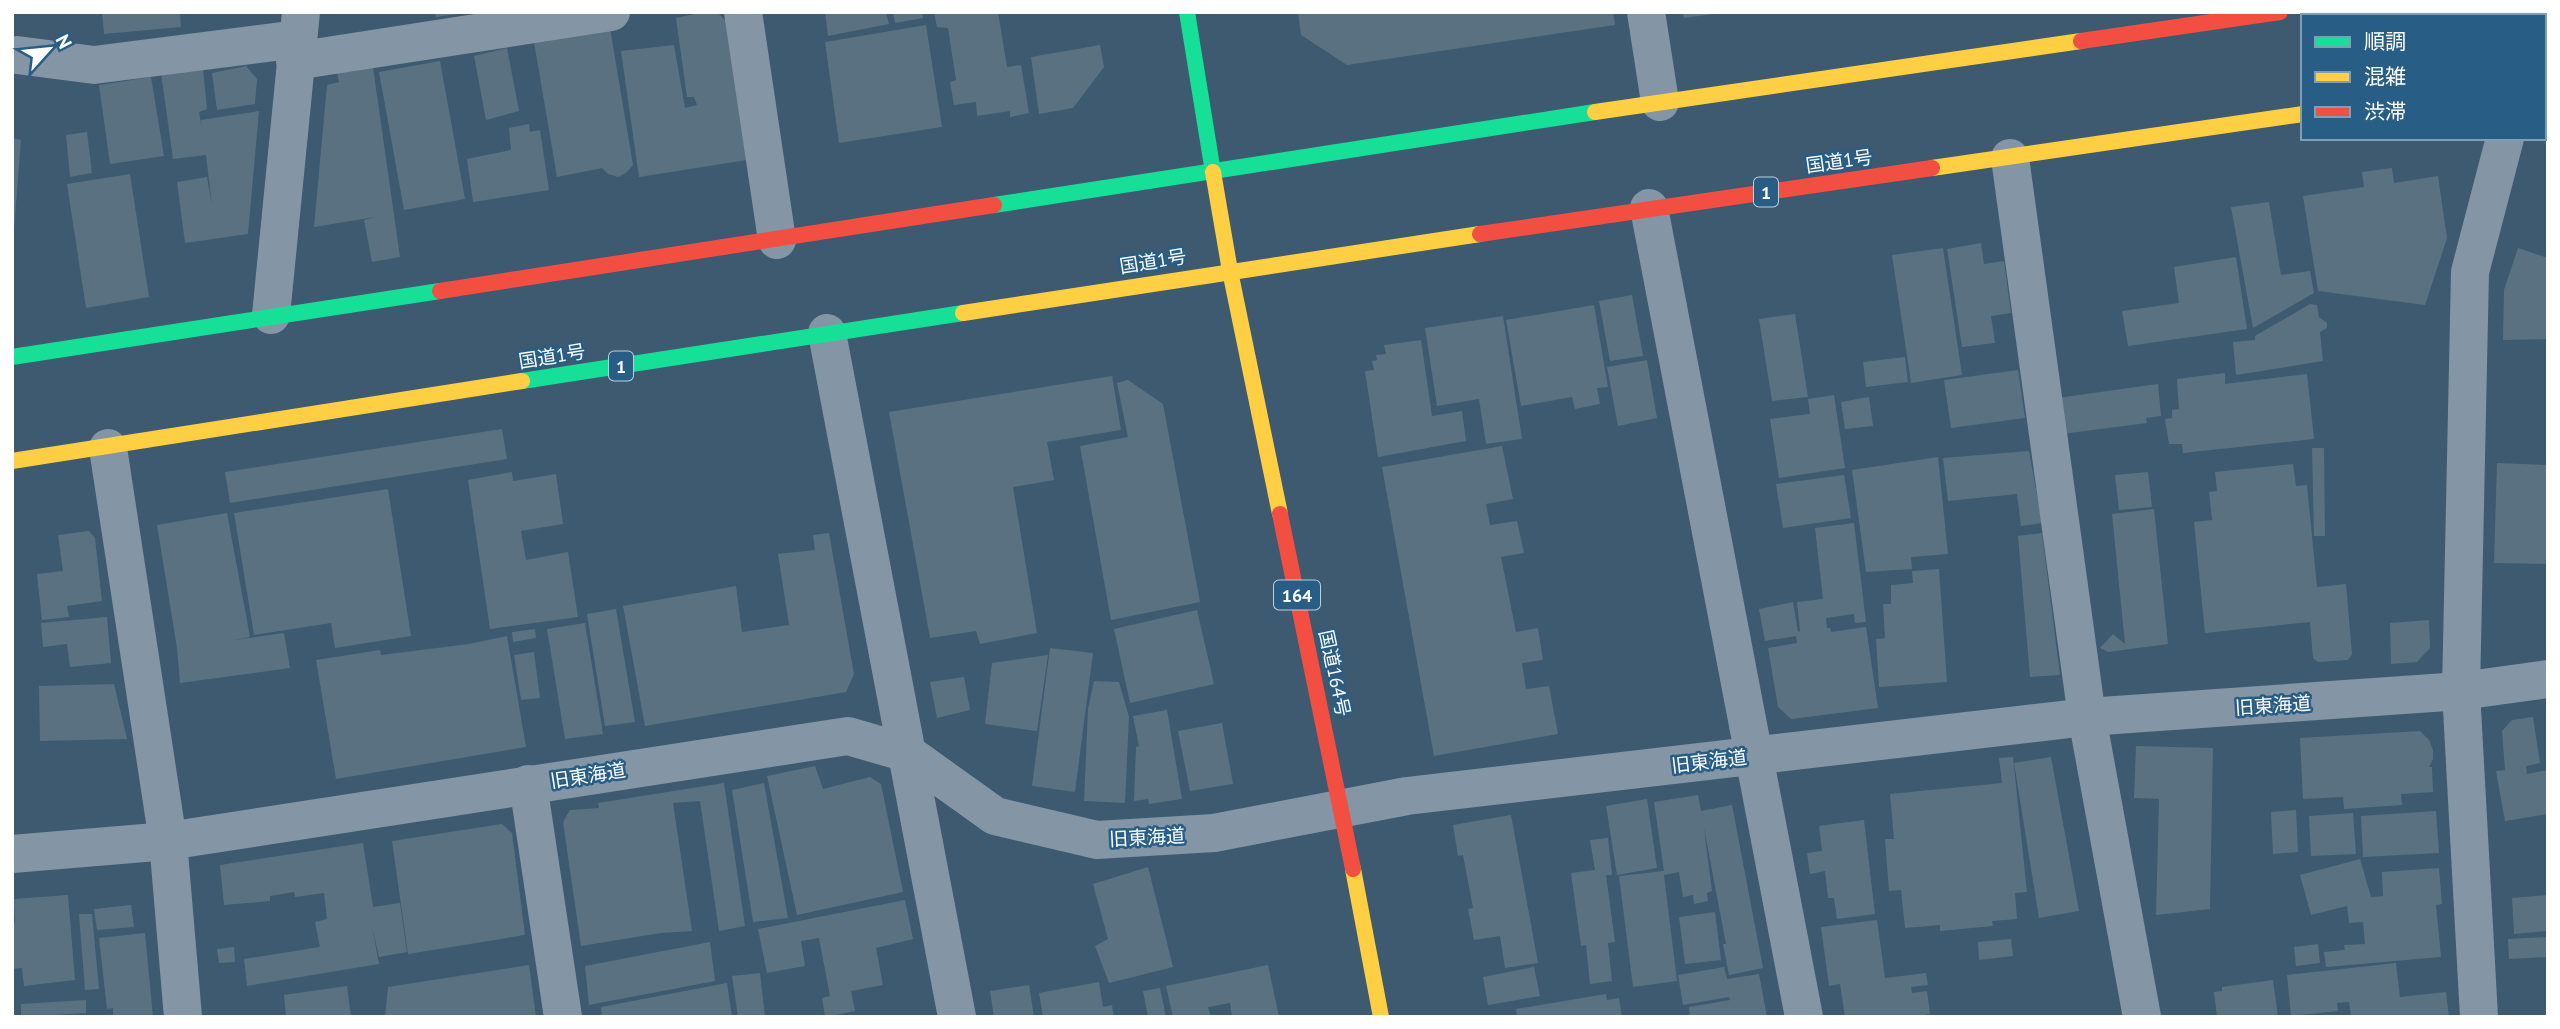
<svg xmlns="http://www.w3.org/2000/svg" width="2560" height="1029" font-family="'PT Sans','Noto Sans JP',sans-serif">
<rect width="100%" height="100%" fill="#3d5a70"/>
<g fill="#5a7182">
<polygon points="102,12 180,12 181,27 104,34"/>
<polygon points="435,12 458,12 458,14 436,17"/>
<polygon points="703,12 717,12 727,22 747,160 639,177 621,51 674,45 685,108 697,105 694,97 687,97 676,18"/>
<polygon points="825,12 886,12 889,24 828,36"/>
<polygon points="893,12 922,12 923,18 895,23"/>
<polygon points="934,12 998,12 1007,67 1021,65 1029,113 1010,117 1010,111 977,116 976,102 954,105 950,82 956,80 948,28 937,27"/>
<polygon points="1298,12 1613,12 1615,25 1347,65 1301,35"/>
<polygon points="1683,12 1714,12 1714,14 1684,18"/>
<polygon points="926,25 942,127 839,143 825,42"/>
<polygon points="610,28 633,165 627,172 618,177 608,174 602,168 557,177 534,42"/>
<polygon points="1100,45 1104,67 1073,108 1039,114 1031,57"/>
<polygon points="507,48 519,111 486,120 474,56"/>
<polygon points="440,61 465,199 404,210 379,72"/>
<polygon points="246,66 257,79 255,104 217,110 212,73"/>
<polygon points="373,67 400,257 372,262 364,220 375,217 314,227 327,85 339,82 337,72"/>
<polygon points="203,68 207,109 199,112 202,129 201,120 259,111 248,234 185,243 177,182 207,177 212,206 206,155 173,159 161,73"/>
<polygon points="151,77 164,156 110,164 99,85"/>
<polygon points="529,124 530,132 540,130 549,190 473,202 467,159 511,150 509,128"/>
<polygon points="87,132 92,173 70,177 66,135"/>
<polygon points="12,138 21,140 14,229 12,229"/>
<polygon points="2392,168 2394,183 2438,176 2447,238 2425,305 2318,291 2303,196 2364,187 2362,172"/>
<polygon points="130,174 149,297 86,308 67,184"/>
<polygon points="2269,202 2281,275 2310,271 2314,293 2253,328 2231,207"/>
<polygon points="1981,243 1984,264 2004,261 2011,313 1991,316 1995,343 1962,347 1947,249"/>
<polygon points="1943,248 1962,375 1911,383 1892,255"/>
<polygon points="2518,248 2548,258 2548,339 2503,340 2504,290"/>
<polygon points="2236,257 2247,329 2128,346 2122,311 2179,303 2174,267"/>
<polygon points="1632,295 1643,356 1610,361 1599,301"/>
<polygon points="2310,304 2317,305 2319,317 2327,323 2327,328 2320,332 2323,361 2236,375 2233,342 2255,340 2255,336"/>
<polygon points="1594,305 1608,387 1597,388 1600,404 1575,409 1572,397 1521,406 1506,320"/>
<polygon points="1795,314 1808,397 1772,401 1759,319"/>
<polygon points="1503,316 1522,439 1486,444 1479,399 1437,406 1425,328"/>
<polygon points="1421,340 1432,416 1462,411 1466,441 1378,457 1365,371 1374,370 1372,361 1377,360 1376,355 1386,354 1384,345"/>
<polygon points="1905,357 1908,382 1866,387 1863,362"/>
<polygon points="1647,360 1657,418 1618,426 1607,367"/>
<polygon points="2018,370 2025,418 1951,428 1944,380"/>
<polygon points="2225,373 2225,384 2307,374 2314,439 2183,453 2182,444 2169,444 2165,419 2172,418 2172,410 2179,409 2177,379"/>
<polygon points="1112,376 1121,430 1047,442 1054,480 1013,487 1037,633 980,644 976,631 930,638 889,412"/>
<polygon points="1128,380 1163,404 1200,602 1111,620 1080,446 1128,437 1117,383"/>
<polygon points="2158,384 2161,416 2146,418 2147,423 2062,434 2057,398"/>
<polygon points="1834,395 1845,468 1779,478 1770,419 1810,414 1808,399"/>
<polygon points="1869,397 1873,426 1845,429 1841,402"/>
<polygon points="502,429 507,459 230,503 225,472"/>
<polygon points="1502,446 1513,499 1486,504 1490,525 1517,521 1524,553 1501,557 1516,632 1538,628 1543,660 1522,663 1526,689 1549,686 1558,734 1434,756 1382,467"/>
<polygon points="2312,448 2324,448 2325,536 2314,536"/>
<polygon points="2029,451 2042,523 2021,526 2017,494 1948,501 1943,458"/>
<polygon points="1938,457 1948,554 1911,557 1912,569 1866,572 1852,470"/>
<polygon points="2497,463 2548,465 2548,564 2494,563"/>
<polygon points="2293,464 2296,486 2307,485 2317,587 2346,584 2352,654 2348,660 2318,662 2313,658 2310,622 2205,633 2194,522 2212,520 2209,492 2217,491 2215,472"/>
<polygon points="512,472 513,481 556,474 563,524 521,531 526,560 568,552 578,617 490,629 468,480"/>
<polygon points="2148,472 2152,507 2119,510 2115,475"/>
<polygon points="1844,475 1851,518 1783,528 1776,484"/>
<polygon points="388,489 411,636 335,648 331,623 254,635 234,513"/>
<polygon points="2154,509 2168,644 2108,652 2100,648 2113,634 2125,644 2112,514"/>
<polygon points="227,513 250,637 235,640 284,633 290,668 180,683 177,648 157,525"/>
<polygon points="1854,523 1866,622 1855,623 1854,614 1826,618 1827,628 1830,628 1831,632 1866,627 1878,708 1791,719 1778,707 1768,648 1797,643 1796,636 1765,641 1759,609 1793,602 1798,632 1800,631 1797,602 1823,599 1815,528"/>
<polygon points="89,531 95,538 102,601 67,606 69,617 42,620 37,574 63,571 58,535"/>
<polygon points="829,533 854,674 846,692 645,726 623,606 736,586 742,632 789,625 778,554 815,550 813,535"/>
<polygon points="2042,533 2060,675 2030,677 2018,536"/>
<polygon points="1939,569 1947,682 1879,687 1876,639 1885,638 1883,604 1891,604 1891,585 1913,583 1912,571"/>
<polygon points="616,609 635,722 605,726 587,614"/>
<polygon points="1197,610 1214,684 1130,703 1114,629"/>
<polygon points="107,617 111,663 70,667 67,644 43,647 41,623"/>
<polygon points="2429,620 2430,648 2417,662 2391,664 2390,623"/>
<polygon points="585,623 603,734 565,739 547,629"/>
<polygon points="535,629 536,638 513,642 512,632"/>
<polygon points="507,636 526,747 336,779 316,660 380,650 381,655 469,644"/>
<polygon points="1050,648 1093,653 1075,792 1032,786"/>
<polygon points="534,652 540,698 521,700 514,655"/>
<polygon points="1048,655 1037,731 985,724 992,663"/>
<polygon points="964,677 970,710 937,718 930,682"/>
<polygon points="1094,681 1119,682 1129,717 1125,803 1084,801 1088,709"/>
<polygon points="114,684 127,739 40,741 39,686"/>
<polygon points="1167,710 1182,799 1149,804 1148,799 1134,801 1136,747 1139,746 1133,716"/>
<polygon points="2533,717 2540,763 2526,766 2527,774 2548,770 2548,814 2505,821 2496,771 2505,770 2502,731 2512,720"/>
<polygon points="1222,723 1233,784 1190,791 1178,731"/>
<polygon points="2420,731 2429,740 2433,750 2433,759 2429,767 2432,767 2433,792 2401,794 2402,805 2344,809 2343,797 2303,799 2300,738"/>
<polygon points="2136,746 2213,748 2210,909 2156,915 2159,799 2134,798"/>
<polygon points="2013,757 2027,892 2015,893 2017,919 1992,921 1993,926 1940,931 1940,925 1905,928 1901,890 1889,891 1885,839 1894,839 1890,794 2002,783 1999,758"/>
<polygon points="2051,757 2079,911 2039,918 2014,763"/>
<polygon points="815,766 823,789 870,777 881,784 903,892 797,915 767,776"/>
<polygon points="724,783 745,926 719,931 700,801 673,803 692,931 661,933 581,946 563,822 570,810 599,808 598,803"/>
<polygon points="764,783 788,918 753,922 732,790"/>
<polygon points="1698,795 1701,811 1732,805 1763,968 1729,975 1723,944 1726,944 1704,828 1712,891 1707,893 1708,901 1694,904 1693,895 1683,897 1679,872 1664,875 1677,981 1633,987 1619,876 1664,871 1654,802"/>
<polygon points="1647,799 1657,868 1617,875 1606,806"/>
<polygon points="2296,810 2298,852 2273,854 2271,812"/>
<polygon points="2436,811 2439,853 2363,857 2361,816"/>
<polygon points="2353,813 2356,854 2311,856 2309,816"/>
<polygon points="1511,815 1538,963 1505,968 1500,936 1474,940 1468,909 1473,908 1463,855 1458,856 1453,825"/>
<polygon points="1864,820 1875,914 1837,919 1834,898 1828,898 1825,871 1810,874 1807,853 1822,851 1819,826"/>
<polygon points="502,824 512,833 525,935 408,954 392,841"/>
<polygon points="1608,838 1612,875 1606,875 1615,942 1608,943 1612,981 1590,984 1586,945 1581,946 1571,873 1595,870 1590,840"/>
<polygon points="363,843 373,907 400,903 407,952 379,957 372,926 379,964 247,986 244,959 320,947 315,922 327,919 324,893 295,897 294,892 270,896 270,901 224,905 220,865"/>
<polygon points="2360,859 2371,897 2383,896 2382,872 2439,868 2442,904 2436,905 2441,957 2326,967 2324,952 2345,950 2344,945 2365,944 2363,922 2349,923 2347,906 2311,915 2300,875"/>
<polygon points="1148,867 1173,967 1109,983 1095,946 1108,939 1093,884"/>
<polygon points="68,895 75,980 24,986 22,968 12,969 12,923 15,922 14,899"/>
<polygon points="2548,895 2548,931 2514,934 2512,898"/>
<polygon points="905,900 913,939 876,948 883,985 851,991 855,1011 825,1017 822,998 830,996 819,938 801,941 805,966 767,973 758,929"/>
<polygon points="131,905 134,927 97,930 94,909"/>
<polygon points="1715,912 1721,960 1685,964 1679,917"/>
<polygon points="79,914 92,914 99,989 85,990"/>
<polygon points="1877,920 1885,978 1926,973 1928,985 1911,987 1912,993 1927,991 1930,1014 1912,1017 1845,1017 1840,984 1829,986 1821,927"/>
<polygon points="145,933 153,1017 113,1017 113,1008 107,1009 99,938"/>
<polygon points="2548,937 2548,957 2509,959 2508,939"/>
<polygon points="2011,939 2013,956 1979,960 1978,942"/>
<polygon points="710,942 715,981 589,1005 585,966"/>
<polygon points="2318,944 2320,963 2296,966 2294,947"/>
<polygon points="234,947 235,962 219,963 217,949"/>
<polygon points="2396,963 2400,997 2446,992 2449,1017 2351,1017 2349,1002 2337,1003 2338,1011 2291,1016 2287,975"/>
<polygon points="529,965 536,1017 385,1017 388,987"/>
<polygon points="1268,965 1279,1017 1232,1017 1230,1003 1208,1007 1211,1017 1173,1017 1166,986"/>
<polygon points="1534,967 1540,996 1488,1005 1483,977"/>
<polygon points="1724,967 1727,979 1759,974 1767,1017 1690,1017 1689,1007 1730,1000 1729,997 1683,1005 1678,975"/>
<polygon points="760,973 765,1017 738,1017 732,976"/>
<polygon points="2273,980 2278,1017 2217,1017 2214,992 2222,991 2222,987"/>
<polygon points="1099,982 1103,1007 1112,1005 1114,1017 1043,1017 1039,993"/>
<polygon points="727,983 732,1017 602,1017 601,1007"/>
<polygon points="1029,985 1034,1017 994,1017 990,991"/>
<polygon points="347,986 351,1017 286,1017 284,995"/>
<polygon points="1160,988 1166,1017 1148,1017 1143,991"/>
<polygon points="1606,994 1607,1000 1619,998 1622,1017 1517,1017 1516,1009"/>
<polygon points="86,1000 86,1013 21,1017 21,1004"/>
</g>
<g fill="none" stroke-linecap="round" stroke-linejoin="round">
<g stroke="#8496a6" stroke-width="38">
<polyline points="743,12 777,240"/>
<polyline points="1646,12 1660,102"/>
<polyline points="2544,52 2548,48"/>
<polyline points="17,55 94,65 298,39"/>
<polyline points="295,61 611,12"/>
<polyline points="2010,158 2087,717 2142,1017"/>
<polyline points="1649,208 1804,1017"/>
<polyline points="271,315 301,12"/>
<polyline points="827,333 957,1017"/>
<polyline points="108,448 168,841 183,1017"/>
<polyline points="528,784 563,1017"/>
<polyline points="12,854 168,841 848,736 907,753 995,816 1097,840 1214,833 1407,796 2087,717 2461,691 2548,679"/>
<polyline points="2479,1017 2461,691 2470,272 2505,138"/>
</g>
<g stroke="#16e098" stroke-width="16">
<polyline points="1187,12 1213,172"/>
<polyline points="994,205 1595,112"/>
<polyline points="12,357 440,291"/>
<polyline points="522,381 963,313"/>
</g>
<g stroke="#ffcf43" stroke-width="16">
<polyline points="2544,77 2548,77"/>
<polyline points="1595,112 2081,41"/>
<polyline points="1932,168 2303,114"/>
<polyline points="1213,172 1230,271 1280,514"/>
<polyline points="963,313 1480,234"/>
<polyline points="12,461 522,381"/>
<polyline points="1353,869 1381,1017"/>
</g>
<g stroke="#f24e42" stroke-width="16">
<polyline points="2081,41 2280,12"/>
<polyline points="1480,234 1932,168"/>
<polyline points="440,291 994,205"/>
<polyline points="1280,514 1353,869"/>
</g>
</g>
<g text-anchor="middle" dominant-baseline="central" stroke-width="5" stroke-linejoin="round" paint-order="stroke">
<g fill="#285e85" stroke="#becfda" stroke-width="2">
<rect x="1754" y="177.5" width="24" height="29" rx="5"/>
<rect x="609" y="351.5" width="24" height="29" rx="5"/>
<rect x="1274" y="580.5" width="46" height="29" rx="5"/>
</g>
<g font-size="18" font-weight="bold" fill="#fff">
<text x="1766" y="192">1</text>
<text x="621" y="366">1</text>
<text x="1297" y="595">164</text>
</g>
<g font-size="19" fill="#fff" stroke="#285e85">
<text transform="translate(1839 161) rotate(-8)">国道1号</text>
<text transform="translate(1153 261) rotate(-9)">国道1号</text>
<text transform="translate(552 356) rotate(-9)">国道1号</text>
<text transform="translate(1335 673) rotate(78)">国道164号</text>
<text transform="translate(2273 705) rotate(-4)">旧東海道</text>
<text transform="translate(1709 761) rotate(-7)">旧東海道</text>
<text transform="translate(588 775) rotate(-9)">旧東海道</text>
<text transform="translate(1147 837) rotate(-3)">旧東海道</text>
</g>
</g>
<rect width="2560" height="1029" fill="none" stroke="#ffffff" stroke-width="28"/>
<rect x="2301" y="14" width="245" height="126" fill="#285e85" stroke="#7e9eb6" stroke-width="2"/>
<rect x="2315" y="37" width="35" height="10" fill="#16e098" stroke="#7e9eb6" stroke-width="2"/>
<text x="2364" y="49" font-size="21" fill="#ffffff">順調</text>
<rect x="2315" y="72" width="35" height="10" fill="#ffcf43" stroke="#7e9eb6" stroke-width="2"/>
<text x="2364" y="84" font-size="21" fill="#ffffff">混雑</text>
<rect x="2315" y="107" width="35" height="10" fill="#f24e42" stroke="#7e9eb6" stroke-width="2"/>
<text x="2364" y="119" font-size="21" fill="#ffffff">渋滞</text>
<g transform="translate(49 49) rotate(63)" stroke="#285e85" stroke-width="5" paint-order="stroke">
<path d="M0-5L12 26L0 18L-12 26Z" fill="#ffffff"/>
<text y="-10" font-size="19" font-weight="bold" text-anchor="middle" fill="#ffffff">N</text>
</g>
</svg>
